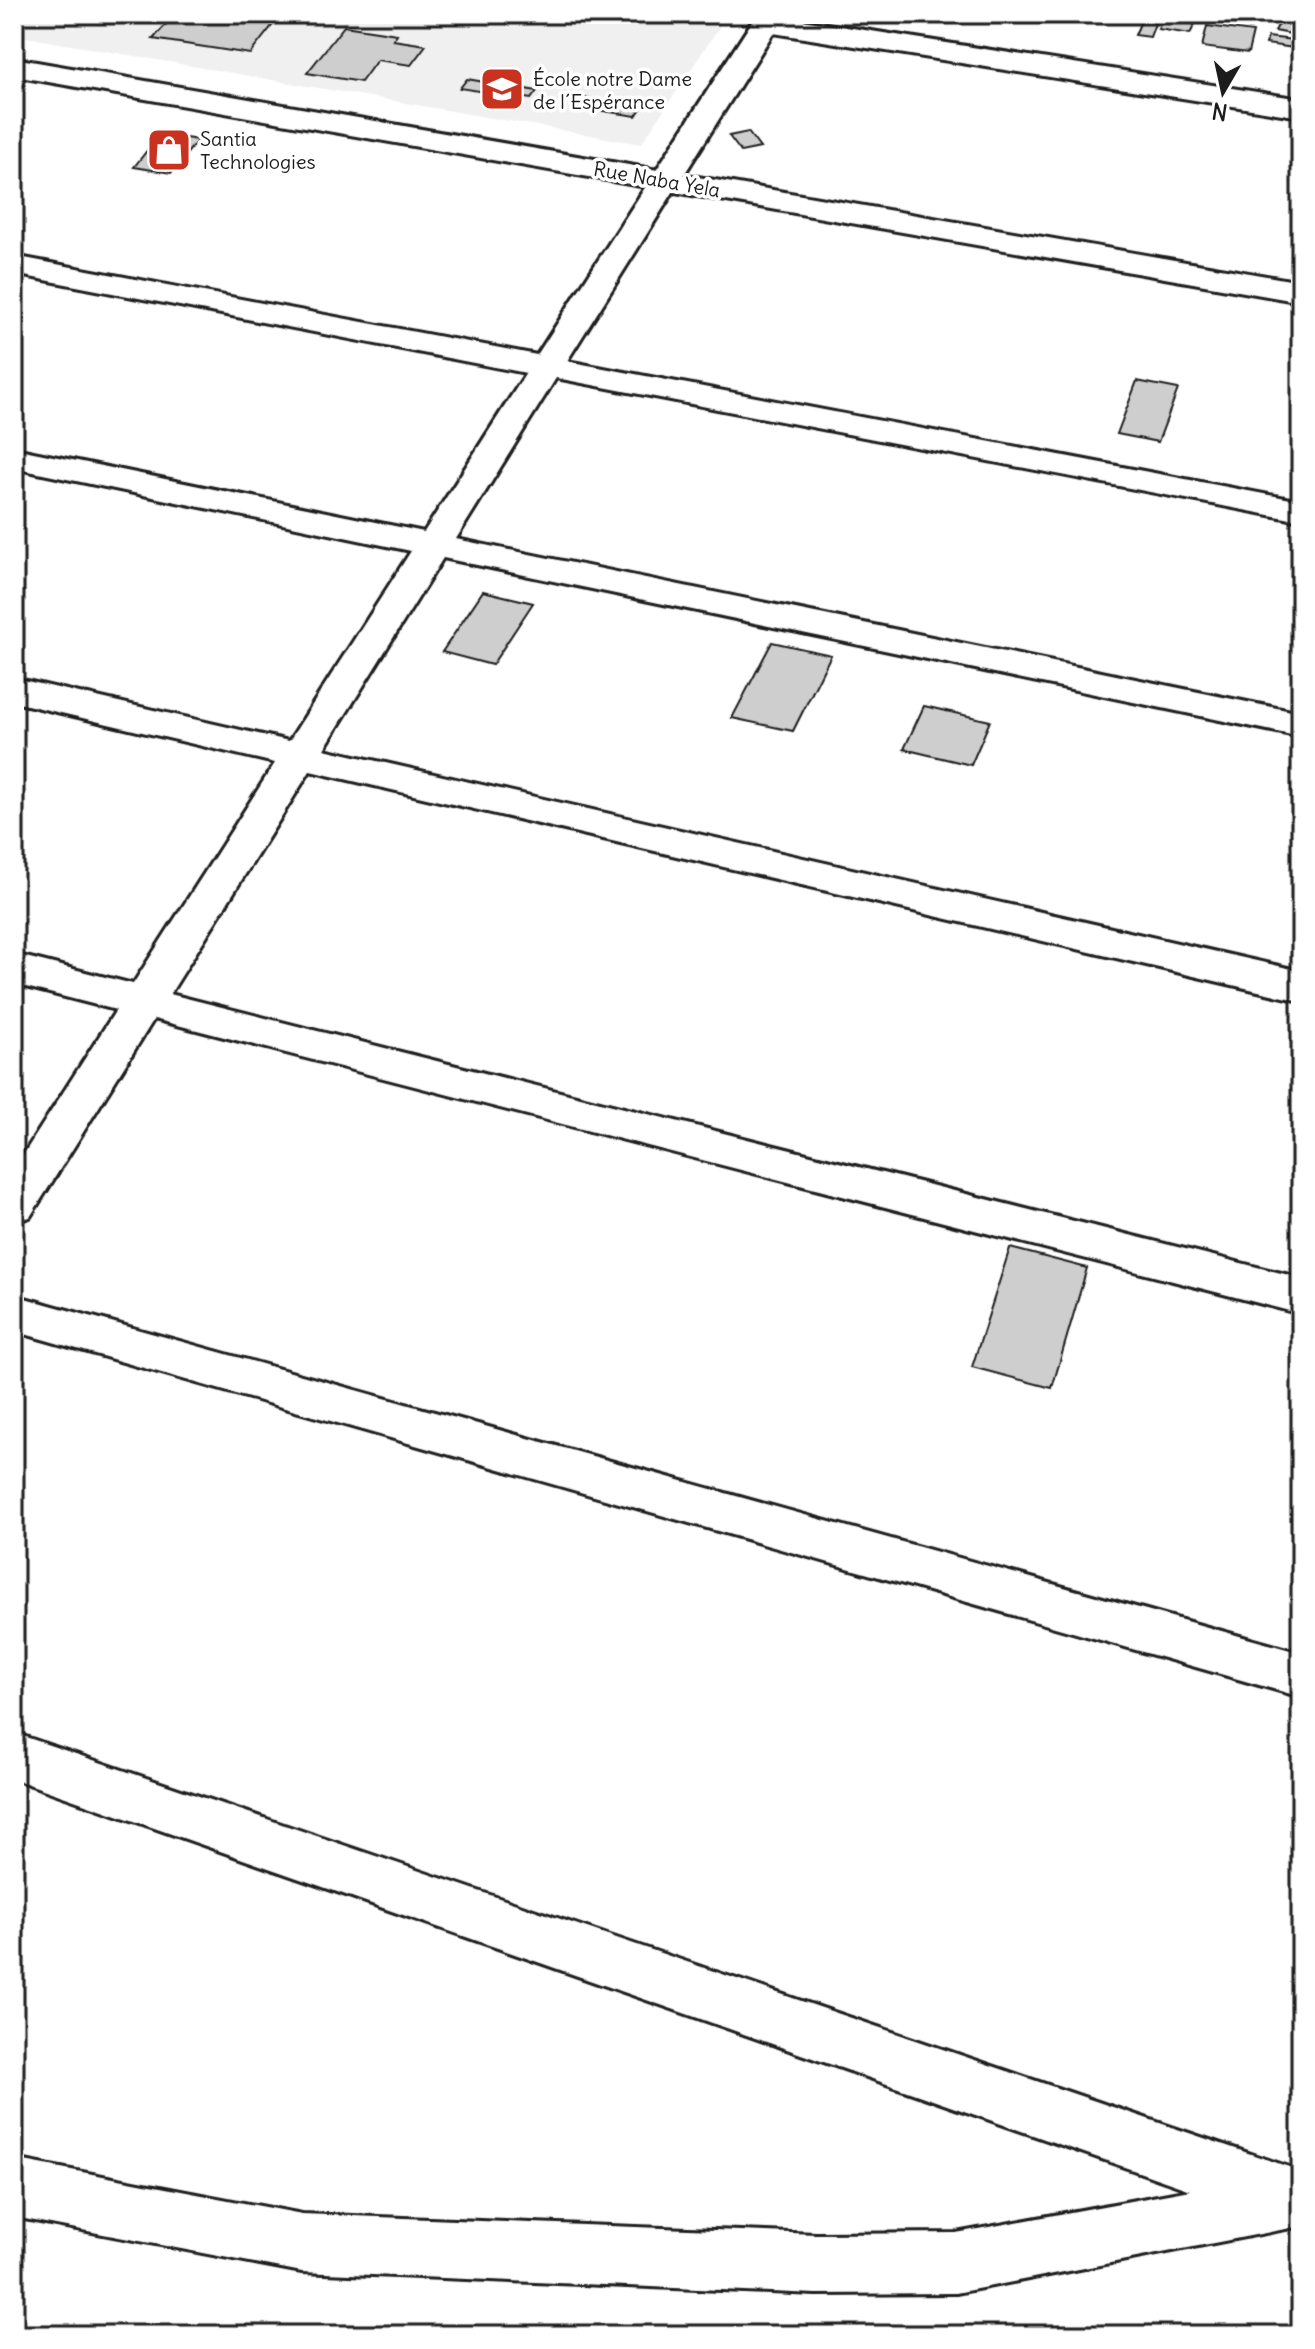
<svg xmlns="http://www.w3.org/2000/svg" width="1315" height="2349" font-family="Delius,sans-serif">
<rect width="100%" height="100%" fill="#fff"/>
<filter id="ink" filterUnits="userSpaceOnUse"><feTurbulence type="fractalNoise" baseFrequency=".0125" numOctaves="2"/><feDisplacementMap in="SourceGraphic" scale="16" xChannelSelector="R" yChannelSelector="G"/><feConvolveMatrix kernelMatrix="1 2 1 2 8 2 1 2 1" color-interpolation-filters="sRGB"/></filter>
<g filter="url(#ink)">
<polygon fill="#f0f0f0" points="14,14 728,14 641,144 14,35"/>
<g fill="#cecece" stroke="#1c1c1c" stroke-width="2">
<polygon points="175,14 221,14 275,22 250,54 153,39"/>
<polygon points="1022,14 1071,14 1067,22"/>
<polygon points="1217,14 1257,14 1251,28 1214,22"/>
<polygon points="1284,14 1301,14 1301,36 1275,31"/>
<polygon points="1143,16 1157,18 1150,37 1135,35"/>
<polygon points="1163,19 1195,24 1190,34 1158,29"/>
<polygon points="344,26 397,34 393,40 426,45 411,65 377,60 361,82 307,73"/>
<polygon points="1207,26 1253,32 1248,53 1202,47"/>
<polygon points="1268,37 1301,41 1301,49 1266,44"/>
<polygon points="467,79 537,91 531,99 460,88"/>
<polygon points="584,98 642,107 636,116 577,107"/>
<polygon points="748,132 760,148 741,152 729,136"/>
<polygon points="160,134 198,140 171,173 134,167"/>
<polygon points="1137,381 1178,389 1158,442 1117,434"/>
<polygon points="483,591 533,603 492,665 442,652"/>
<polygon points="772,642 831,655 793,731 732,718"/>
<polygon points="924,706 990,721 971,765 904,749"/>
<polygon points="1010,1248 1087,1268 1052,1388 972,1367"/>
</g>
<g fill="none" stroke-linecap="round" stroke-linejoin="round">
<g stroke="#1c1c1c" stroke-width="6">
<g id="street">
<polygon points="757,14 785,14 783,17 1301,99 1301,117 773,33 567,361 1301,501 1301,521 556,378 456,539 1301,713 1301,737 443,558 324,749 1301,971 1301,1001 310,771 170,994 1301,1278 1301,1314 154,1019 30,1217 14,1222 14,1169 116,1010 14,984 14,954 133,984 275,763 14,702 14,678 289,741 411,551 14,468 14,448 424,532 526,373 14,274 14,256 537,355"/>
<polygon points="14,1295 1301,1653 1301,1697 14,1331"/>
<polygon points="14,1733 1301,2171 1301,2229 1296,2227 956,2293 816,2294 302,2272 14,2217 14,2159 302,2214 816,2234 956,2233 1190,2190 14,1779"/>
</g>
</g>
<g stroke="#1c1c1c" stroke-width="6">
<polygon id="secondary" points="14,58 1301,282 1301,302 14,76"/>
</g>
<polyline stroke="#1c1c1c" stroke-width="6" stroke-dasharray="10 7" stroke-linecap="butt" points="14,2324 26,2335"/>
<use href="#street" fill="#fff" fill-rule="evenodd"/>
<use href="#secondary" fill="#fff" fill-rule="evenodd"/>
</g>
</g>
<defs>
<g id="school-square" transform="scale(2.3)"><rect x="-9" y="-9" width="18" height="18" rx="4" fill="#c8321e" stroke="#fff"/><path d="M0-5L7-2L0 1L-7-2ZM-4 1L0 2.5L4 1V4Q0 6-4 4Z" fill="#fff"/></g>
<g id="shop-square" transform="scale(2.3)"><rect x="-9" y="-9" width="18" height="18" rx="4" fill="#c8321e" stroke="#fff"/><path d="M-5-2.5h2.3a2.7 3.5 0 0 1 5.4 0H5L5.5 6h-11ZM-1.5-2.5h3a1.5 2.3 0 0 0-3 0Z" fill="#fff"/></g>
</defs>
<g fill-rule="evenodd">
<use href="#school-square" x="502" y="89"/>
<use href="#shop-square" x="169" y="150"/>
</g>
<g text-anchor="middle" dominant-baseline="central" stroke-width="7" stroke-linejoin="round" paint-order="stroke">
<g font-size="20" fill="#1c1c1c" stroke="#fff" text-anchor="start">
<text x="533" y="78">École notre Dame<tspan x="533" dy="23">de l´Espérance</tspan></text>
<text x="200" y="138">Santia<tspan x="200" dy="23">Technologies</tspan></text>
</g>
<g font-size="20" fill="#1c1c1c" stroke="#fff">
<text transform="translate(657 179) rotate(10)">Rue Naba Yela</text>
</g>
</g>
<rect width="1315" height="2349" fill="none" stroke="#fff" stroke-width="48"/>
<rect x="24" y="24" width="1267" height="2301" fill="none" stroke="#1c1c1c" stroke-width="3" filter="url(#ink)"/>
<g transform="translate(1223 92) rotate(189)" stroke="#ffffff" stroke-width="6" paint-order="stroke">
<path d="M0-6L14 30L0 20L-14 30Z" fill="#1c1c1c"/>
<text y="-12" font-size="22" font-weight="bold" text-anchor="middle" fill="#1c1c1c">N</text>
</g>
</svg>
